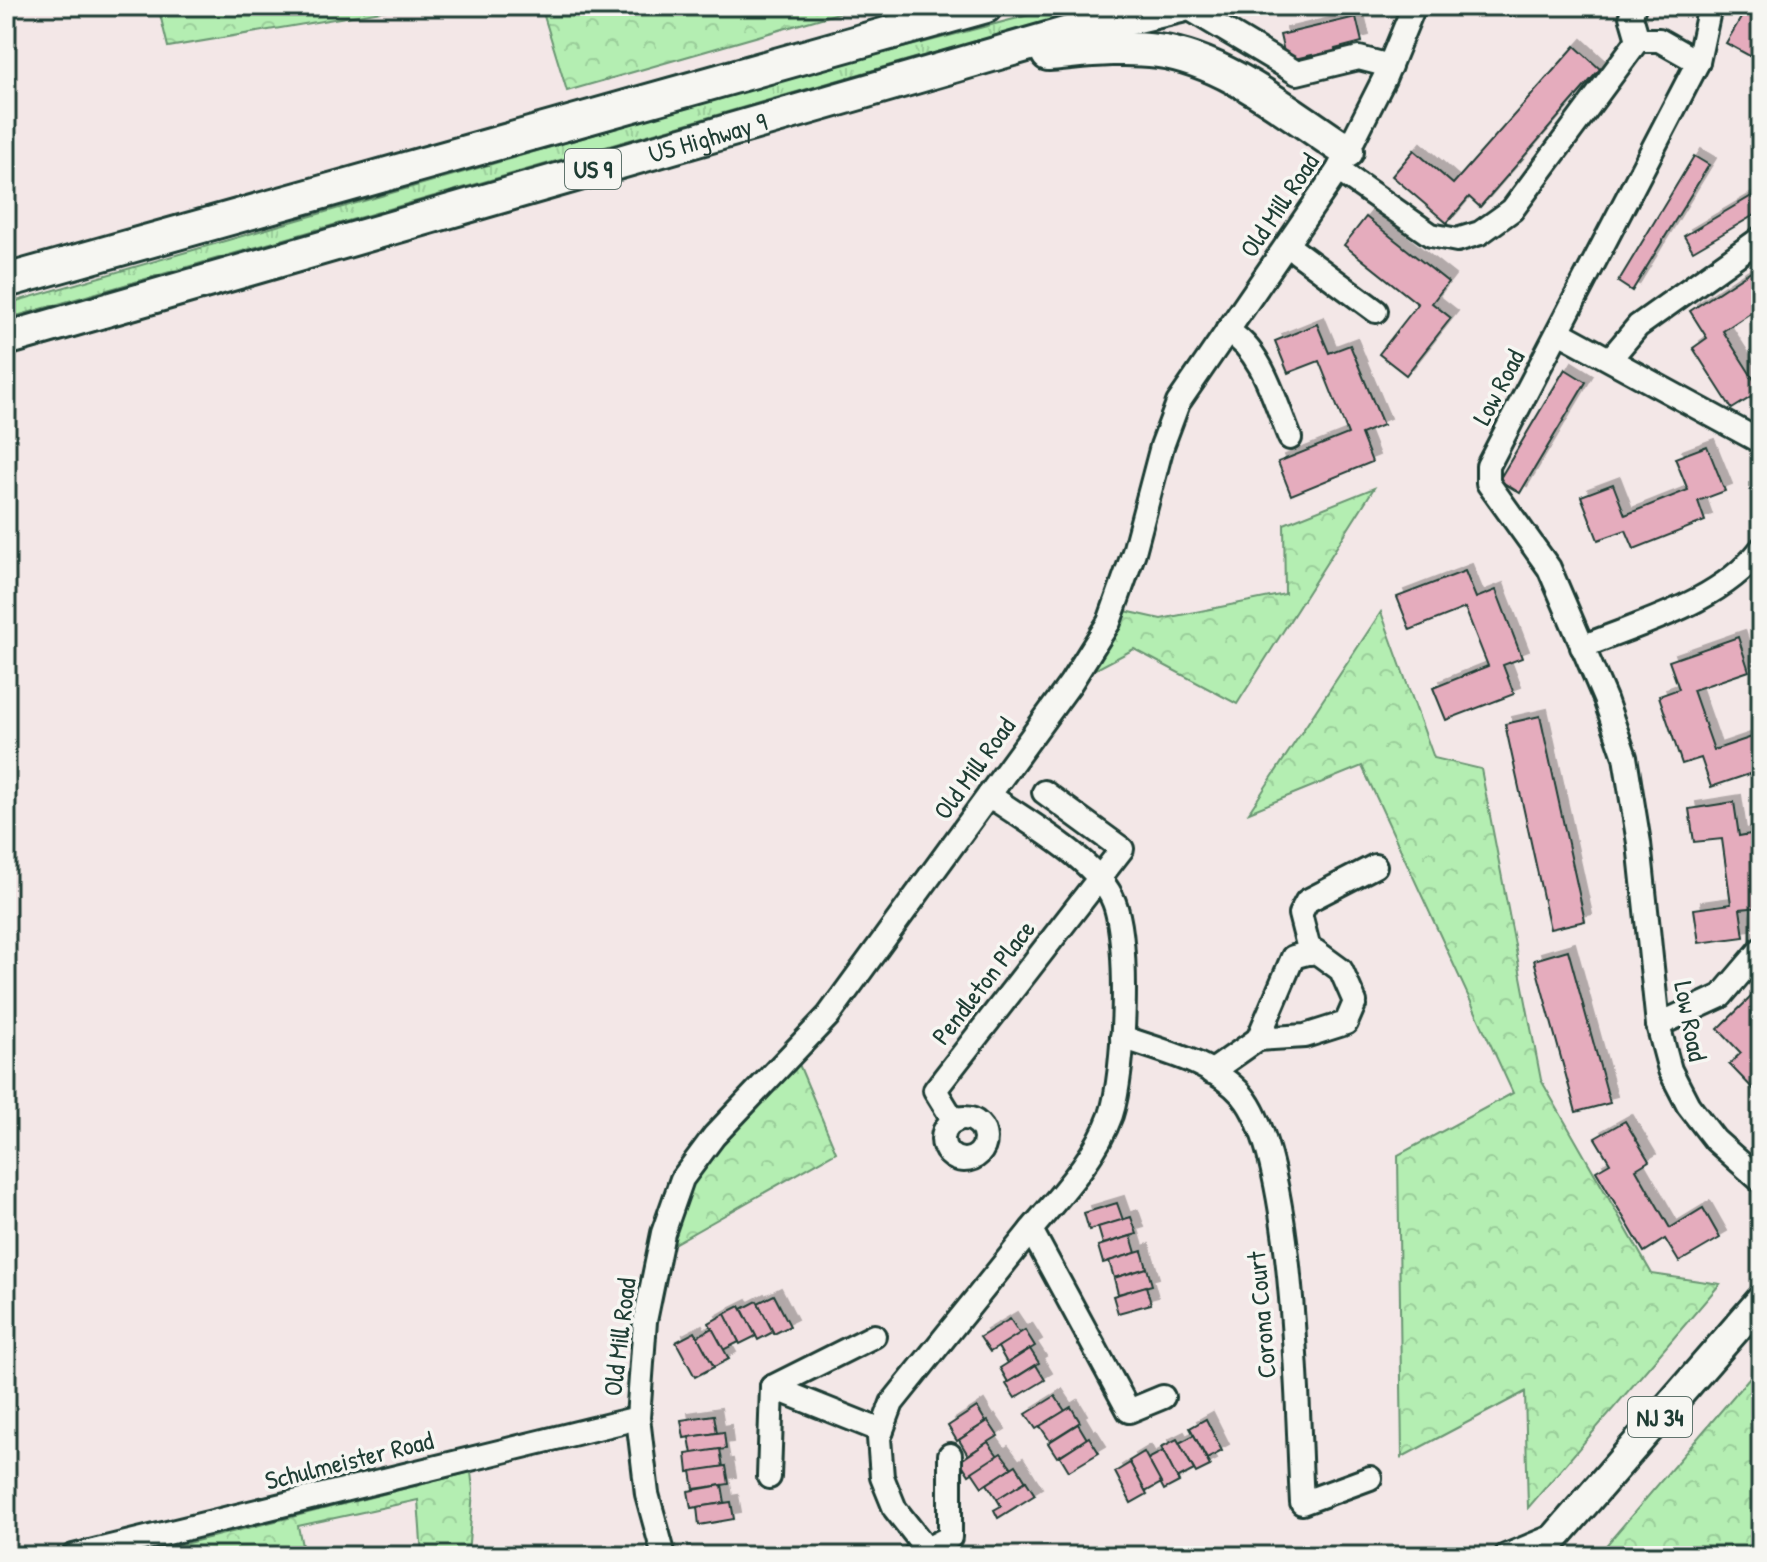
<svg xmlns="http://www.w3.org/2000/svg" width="1767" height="1562" font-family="'Patrick Hand',sans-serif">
<defs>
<pattern id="grass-tufts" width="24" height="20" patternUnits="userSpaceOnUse" patternTransform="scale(2)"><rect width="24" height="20" fill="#b4eeb2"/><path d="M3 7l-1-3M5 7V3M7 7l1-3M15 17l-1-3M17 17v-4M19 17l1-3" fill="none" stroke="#9acd9a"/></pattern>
<pattern id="forest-crowns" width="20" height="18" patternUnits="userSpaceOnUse" patternTransform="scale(2)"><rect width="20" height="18" fill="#b4eeb2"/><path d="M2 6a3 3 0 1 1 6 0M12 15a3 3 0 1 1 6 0" fill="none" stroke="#9acd9a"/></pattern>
<filter id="shadow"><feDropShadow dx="7" dy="-7" stdDeviation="0" flood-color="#0004"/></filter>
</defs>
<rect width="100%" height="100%" fill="#f3e7e7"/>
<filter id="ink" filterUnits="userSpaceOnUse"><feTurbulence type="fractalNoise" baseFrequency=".0125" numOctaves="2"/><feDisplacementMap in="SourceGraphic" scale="16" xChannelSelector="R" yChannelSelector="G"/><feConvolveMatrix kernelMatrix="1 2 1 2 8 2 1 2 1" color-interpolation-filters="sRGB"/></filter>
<g filter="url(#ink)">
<polygon fill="url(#grass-tufts)" stroke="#6a9673" stroke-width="2" points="1064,6 1118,6 915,58 6,319 6,304 818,70"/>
<g fill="url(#forest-crowns)" stroke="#6a9673" stroke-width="2">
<polygon points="158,6 411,6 168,47"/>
<polygon points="541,6 863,6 567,91"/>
<polygon points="1374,488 1237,704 1134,649 1087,674 1125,611 1161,619 1285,594 1284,524"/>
<polygon points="1381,612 1434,758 1481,769 1541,1080 1652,1274 1720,1284 1528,1508 1525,1392 1402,1457 1398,1155 1513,1093 1362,766 1249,812"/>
<polygon points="798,1062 836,1152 663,1250 686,1191 720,1142"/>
<polygon points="1761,1364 1761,1556 1597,1556"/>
<polygon points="471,1472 473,1490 468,1556 422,1556 418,1500 298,1526 304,1556 136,1556"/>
</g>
<g fill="#e5acbd" stroke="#1f3d34" stroke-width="2" filter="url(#shadow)">
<polygon points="1508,6 1545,6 1545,10 1510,16"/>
<polygon points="1748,6 1761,6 1761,53 1757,60 1726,43"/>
<polygon points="1356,17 1362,42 1335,49 1337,58 1314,64 1312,55 1286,61 1280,35"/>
<polygon points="1575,46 1600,69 1480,207 1469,197 1447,223 1392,176 1414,150 1453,184"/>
<polygon points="1694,156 1709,165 1632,291 1618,282"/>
<polygon points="1755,194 1761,211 1693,251 1684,236"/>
<polygon points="1366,217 1448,282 1432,303 1451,318 1406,375 1379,354 1418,304 1344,245"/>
<polygon points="1751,271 1761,288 1761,306 1723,331 1756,383 1761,380 1761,409 1753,396 1732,409 1693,348 1707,338 1690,311"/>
<polygon points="1317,324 1329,353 1350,345 1383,425 1361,434 1372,462 1291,495 1278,462 1348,434 1319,361 1288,373 1275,341"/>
<polygon points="1565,369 1586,382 1520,493 1499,480"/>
<polygon points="1707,446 1725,491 1698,501 1705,521 1634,549 1626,530 1598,540 1581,496 1613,484 1625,515 1688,490 1675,458"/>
<polygon points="1465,571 1476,598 1496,590 1522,658 1503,665 1514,694 1446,720 1433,688 1488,666 1465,608 1410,630 1397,597"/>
<polygon points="1738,637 1749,671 1693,690 1714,750 1761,734 1761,770 1711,787 1701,758 1682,764 1659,696 1679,689 1669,661"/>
<polygon points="1540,716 1585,921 1550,929 1505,724"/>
<polygon points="1734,802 1739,836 1756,833 1761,907 1740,909 1744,937 1699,943 1694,909 1731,904 1722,839 1694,842 1689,809"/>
<polygon points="1568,950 1610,1103 1576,1112 1534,960"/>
<polygon points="1751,997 1761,1008 1761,1034 1755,1041 1761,1047 1761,1097 1729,1064 1741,1053 1718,1029"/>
<polygon points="1625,1121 1649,1161 1636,1169 1670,1228 1703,1208 1720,1238 1679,1262 1665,1239 1644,1252 1596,1171 1610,1163 1595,1138"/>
<polygon points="1117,1203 1123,1220 1089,1230 1084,1213"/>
<polygon points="1131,1217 1137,1234 1103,1244 1098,1227"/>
<polygon points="1131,1236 1136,1253 1103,1263 1098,1246"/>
<polygon points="1142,1251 1147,1268 1114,1278 1109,1261"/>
<polygon points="1147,1268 1152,1285 1118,1294 1114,1278"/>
<polygon points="1146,1286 1151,1304 1118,1313 1113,1296"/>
<polygon points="774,1295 790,1326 774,1334 758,1303"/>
<polygon points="757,1301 773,1332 758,1340 742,1309"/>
<polygon points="740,1306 756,1336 740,1344 724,1314"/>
<polygon points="725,1314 739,1342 723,1350 709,1323"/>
<polygon points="1010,1319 1020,1334 990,1352 980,1337"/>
<polygon points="712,1328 729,1359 714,1367 697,1337"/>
<polygon points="1025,1330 1035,1346 1007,1363 998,1347"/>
<polygon points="695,1332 714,1367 695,1377 676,1342"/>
<polygon points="1030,1349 1039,1363 1008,1382 1000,1368"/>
<polygon points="1036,1365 1045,1380 1015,1398 1006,1384"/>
<polygon points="1055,1396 1065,1411 1036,1429 1026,1414"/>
<polygon points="977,1407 986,1422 957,1441 948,1426"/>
<polygon points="1071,1407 1080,1422 1050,1441 1040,1426"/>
<polygon points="714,1415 717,1433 684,1438 681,1420"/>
<polygon points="1206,1419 1222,1451 1207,1459 1190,1428"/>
<polygon points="988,1421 998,1436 968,1455 959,1440"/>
<polygon points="1078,1424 1087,1439 1057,1457 1048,1443"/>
<polygon points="724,1432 726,1449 692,1454 689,1437"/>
<polygon points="1194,1435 1210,1466 1196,1473 1179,1443"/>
<polygon points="1089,1437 1099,1453 1069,1471 1060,1456"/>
<polygon points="1177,1439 1194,1470 1177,1479 1161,1447"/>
<polygon points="988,1442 998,1456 969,1475 960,1461"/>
<polygon points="720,1449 723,1467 688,1472 686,1454"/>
<polygon points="1163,1451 1179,1482 1164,1490 1148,1459"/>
<polygon points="1144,1452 1161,1483 1145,1492 1129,1461"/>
<polygon points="1001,1453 1012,1468 982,1487 972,1472"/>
<polygon points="1130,1463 1147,1494 1131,1503 1115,1472"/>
<polygon points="1016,1465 1026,1481 997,1499 987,1484"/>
<polygon points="726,1466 729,1484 694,1489 691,1471"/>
<polygon points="1026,1481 1035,1495 998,1518 994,1510 1001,1506 997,1499"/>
<polygon points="722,1485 725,1503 691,1508 688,1491"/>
<polygon points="731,1502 734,1519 699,1525 697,1507"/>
</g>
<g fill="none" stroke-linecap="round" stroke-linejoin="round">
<g stroke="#1f3d34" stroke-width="28">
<g id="minor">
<polyline points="1185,6 1297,73 1359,58 1390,66"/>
<polyline points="1634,6 1631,16 1638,40"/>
<polyline points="1710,6 1698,62 1488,466 1488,483 1549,568 1605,699 1625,757 1639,843 1658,1025 1670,1070 1688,1105 1715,1140 1761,1181"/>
<polyline points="1338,170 1431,235 1457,240 1480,233 1512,210 1638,40 1659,40 1698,62"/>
<polyline points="1287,245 1376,311"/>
<path d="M1227,331C1263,350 1275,403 1290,438"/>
<polyline points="1559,332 1761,442"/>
<polyline points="1611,358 1638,326 1761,238"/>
<path d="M1582,647C1643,622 1719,603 1761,549"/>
<path d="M989,795C1026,822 1097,859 1114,902C1130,943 1125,1073 1111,1115C1095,1159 1060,1195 1031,1230L1129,1411L1163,1397"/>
<polygon points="1315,951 1341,970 1355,1002 1346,1023 1305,1036 1258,1039 1293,957"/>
<polyline points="1310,953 1300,914 1307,901 1375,866"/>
<polyline points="1658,1025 1721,996 1761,949"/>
<path d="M1122,1037C1161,1051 1213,1062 1242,1095C1296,1158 1297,1415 1302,1503L1370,1478"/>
<polyline points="1211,1072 1258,1039"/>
<circle cx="964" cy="1139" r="21"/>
<polyline points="954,1121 935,1090 1122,849 1044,792"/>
<polyline points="772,1387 882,1431"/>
<polyline points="772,1387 874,1336"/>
<polyline points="769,1477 772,1387"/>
<polyline points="915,1555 950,1537 950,1455"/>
<polyline points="73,1556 638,1418"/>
<polyline points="664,1556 647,1494 638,1418 645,1321 663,1233 682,1179 714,1136 828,1016 1070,684 1109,622 1134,552 1162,446 1178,403 1338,170 1384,79 1414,6"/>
<polyline points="932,1556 895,1509 882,1477 879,1438 892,1403 1031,1230"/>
<polyline points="1506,1556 1554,1536"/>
</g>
</g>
<g stroke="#1f3d34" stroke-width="34">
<polyline id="major" points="1539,1556 1761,1300"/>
</g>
<g stroke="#1f3d34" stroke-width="38">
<g id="highway">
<path d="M1048,54C1084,51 1122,46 1158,51C1227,60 1291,115 1347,151"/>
<polyline points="6,281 986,6"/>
<path id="s1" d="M6,339L1082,29L1181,6"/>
</g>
</g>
<use href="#minor" stroke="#f6f6f2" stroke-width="22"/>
<use href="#major" stroke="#f6f6f2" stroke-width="28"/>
<use href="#highway" stroke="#f6f6f2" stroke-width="32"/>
</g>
</g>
<g text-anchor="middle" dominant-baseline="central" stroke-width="7" stroke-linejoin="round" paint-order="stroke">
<g fill="#f6f6f2" stroke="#60746d" stroke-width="2">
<rect x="565" y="149" width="56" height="40" rx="6"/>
<rect x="1628" y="1397" width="64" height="40" rx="6"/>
</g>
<g font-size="24" font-weight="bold" fill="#1f3d34">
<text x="593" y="169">US 9</text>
<text x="1660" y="1417">NJ 34</text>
</g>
<g font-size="26" fill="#1f3d34" stroke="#f6f6f2">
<text stroke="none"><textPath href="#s1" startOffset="730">US Highway 9</textPath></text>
<text transform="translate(1279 205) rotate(-56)">Old Mill Road</text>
<text transform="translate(1498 387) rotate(-62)">Low Road</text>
<text transform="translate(974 768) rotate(-54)">Old Mill Road</text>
<text transform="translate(983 982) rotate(-52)">Pendleton Place</text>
<text transform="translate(1691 1021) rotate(79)">Low Road</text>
<text transform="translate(1261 1315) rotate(-95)">Corona Court</text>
<text transform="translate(619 1337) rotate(-83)">Old Mill Road</text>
<text transform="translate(349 1460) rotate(-14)">Schulmeister Road</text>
</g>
</g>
<rect width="1767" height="1562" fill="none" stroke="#f6f6f2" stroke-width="32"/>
<rect x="16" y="16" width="1735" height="1530" fill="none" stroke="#1f3d34" stroke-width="3" filter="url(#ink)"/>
</svg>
